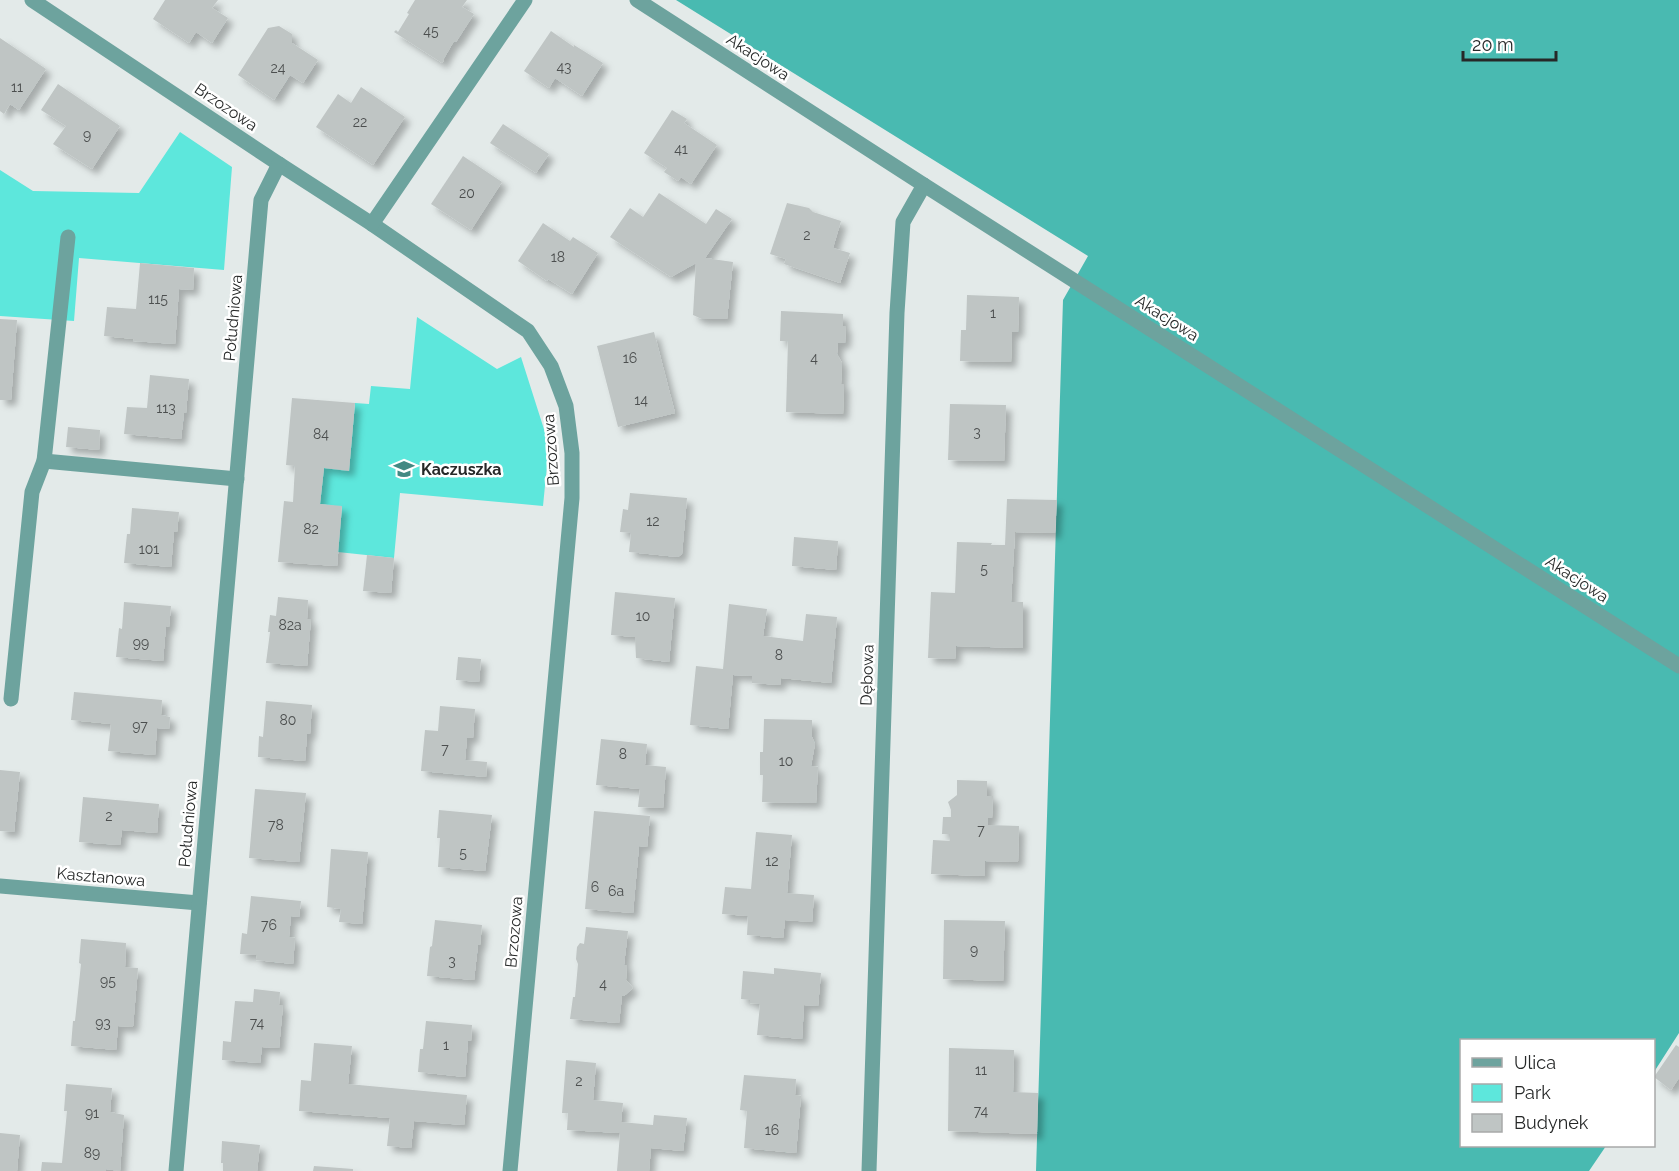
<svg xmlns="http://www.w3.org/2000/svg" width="1679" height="1171" font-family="Raleway,sans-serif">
<defs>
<filter id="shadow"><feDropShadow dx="5.5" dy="5.5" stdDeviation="3" flood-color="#0004"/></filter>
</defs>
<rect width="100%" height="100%" fill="#e3eae9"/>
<g fill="#5de7dc">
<polygon points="180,132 232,167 224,270 79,258 74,321 0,316 0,170 33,191 139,193"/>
<polygon points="417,317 497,369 521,357 549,445 543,506 400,493 394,558 338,552 342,507 320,504 324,468 349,470 355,403 369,404 371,386 410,389"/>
</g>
<polygon fill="#49bab1" points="676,0 1679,0 1679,1033 1654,1072 1654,1040 1462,1040 1462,1146 1606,1146 1589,1171 1036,1171 1063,300 1088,256"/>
<g fill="#bfc5c4" filter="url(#shadow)">
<polygon points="165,0 218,0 212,8 228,18 212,43 196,32 189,43 153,19"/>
<polygon points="415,0 467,0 462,7 474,14 456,42 454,41 443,60 444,61 442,63 394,32 396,30 398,32 409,14 407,13"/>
<polygon points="279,26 292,34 292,43 318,60 303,83 290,75 274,100 238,75 268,28"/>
<polygon points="551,31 574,47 574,45 603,63 582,96 555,78 549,88 524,71"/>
<polygon points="0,38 46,69 19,110 10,104 4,114 0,111"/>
<polygon points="58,84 120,126 92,169 53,144 66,126 41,110"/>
<polygon points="361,87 405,117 373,165 316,127 338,94 351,103"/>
<polygon points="672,110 687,119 684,123 717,145 691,184 681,177 678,181 664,172 667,168 644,153"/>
<polygon points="503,124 549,154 536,173 490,143"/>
<polygon points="463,156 502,182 471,230 431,204"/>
<polygon points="659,193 706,224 716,209 732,219 705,258 733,262 727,319 702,319 693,315 696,263 671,277 610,237 630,208 643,217"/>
<polygon points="787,203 809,208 813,212 841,221 833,248 850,253 840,283 784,264 786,259 770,254"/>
<polygon points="543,223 570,241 573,237 598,253 572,294 548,279 547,281 518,261"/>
<polygon points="140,263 194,268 193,290 179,289 175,344 133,341 134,339 104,336 107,307 136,309"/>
<polygon points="967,295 1019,297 1018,332 1012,332 1011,362 960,361 961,330 966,330"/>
<polygon points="781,311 843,314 843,326 846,326 845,343 838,343 837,354 842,363 841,384 844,384 843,414 786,412 788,341 780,341"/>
<polygon points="0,319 17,320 11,400 0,400"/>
<polygon points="654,332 675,413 618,427 597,346"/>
<polygon points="150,375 189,379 186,413 184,413 181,439 124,434 127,407 147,408"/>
<polygon points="292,398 355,403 349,471 324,468 320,504 342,506 337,566 278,562 284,501 293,502 295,466 286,465"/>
<polygon points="950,404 1006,405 1004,461 948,460"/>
<polygon points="68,427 100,430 99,450 66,447"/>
<polygon points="630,493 687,498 682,554 678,557 629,552 631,533 620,532 623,509 628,510"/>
<polygon points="1007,499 1057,500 1055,533 1015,532 1011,602 1023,602 1023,648 956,646 955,659 928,658 931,592 955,593 957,542 992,543 991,545 1005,545"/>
<polygon points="132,508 179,512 177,532 174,532 171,567 124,563 127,534 130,534"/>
<polygon points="794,537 838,541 836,570 792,566"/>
<polygon points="367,555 394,558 391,593 363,591"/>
<polygon points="615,592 675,598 669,662 636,658 635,637 611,635"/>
<polygon points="278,597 308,600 307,619 311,619 307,666 266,663 270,632 268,632 270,615 276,616"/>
<polygon points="124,602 171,606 169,627 166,626 163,661 116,657 119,628 122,629"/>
<polygon points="729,604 767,609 763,636 803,641 806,614 837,617 831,683 781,678 780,685 752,683 752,676 733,675 728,729 690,725 696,666 723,669"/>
<polygon points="458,657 481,659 479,682 456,680"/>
<polygon points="74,692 162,700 161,715 170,717 169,729 157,728 155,755 108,751 111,724 71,720"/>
<polygon points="266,701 312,705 310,734 307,734 305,761 258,757 259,736 263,737"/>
<polygon points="440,706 475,709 473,738 467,738 465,760 487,762 486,777 421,771 425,730 438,731"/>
<polygon points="764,719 812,720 812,737 815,744 811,766 818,767 816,803 762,802 763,775 760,775 760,752 763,752"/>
<polygon points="601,739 647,744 645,765 666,767 663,808 638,807 640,789 596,785"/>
<polygon points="0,770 20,772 14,832 0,831"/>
<polygon points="957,780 987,781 987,796 993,796 992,818 988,818 988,825 1019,826 1018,862 985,861 985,876 931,874 933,840 950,841 950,834 942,834 943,817 951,817 951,810 948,802 957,795"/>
<polygon points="255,789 306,793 299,862 249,858"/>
<polygon points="83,797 159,804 157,833 122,830 120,845 79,842"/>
<polygon points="439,810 492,815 485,871 438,867 440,838 437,838"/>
<polygon points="594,811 650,816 647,847 639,846 633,913 585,909"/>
<polygon points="756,832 792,835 787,893 814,895 812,922 785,920 783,938 747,935 748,916 722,914 725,887 751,889"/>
<polygon points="331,849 368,852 362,924 339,922 341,909 327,907"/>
<polygon points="251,896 301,901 299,917 291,916 289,937 295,938 293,964 256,960 257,955 240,954 242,933 247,934"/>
<polygon points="435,920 482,925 480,945 478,945 474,980 427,976 430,947 432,946"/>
<polygon points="944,920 1005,921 1003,981 943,979"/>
<polygon points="586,927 628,931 624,965 627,965 626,980 633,988 624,996 622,996 619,1023 570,1019 573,997 575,997 578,964 576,959 577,947 580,943 584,944"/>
<polygon points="81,939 126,943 125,967 138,968 133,1027 118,1026 116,1050 71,1046 73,1021 75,1021 81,964 79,963"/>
<polygon points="774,968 821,973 818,1006 804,1005 802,1039 757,1035 760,1004 750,1003 750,1000 741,999 743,971 774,974"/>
<polygon points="254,989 280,992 279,1005 283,1005 279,1048 262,1047 260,1063 222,1060 223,1041 231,1042 235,1001 253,1002"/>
<polygon points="426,1021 472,1025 471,1041 468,1041 465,1077 418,1072 420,1049 423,1049"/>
<polygon points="314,1043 352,1046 348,1084 467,1095 464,1125 414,1121 411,1148 387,1146 390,1118 299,1111 301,1080 311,1081"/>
<polygon points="1676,1045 1679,1047 1679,1078 1671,1090 1654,1077"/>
<polygon points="949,1048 1014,1050 1013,1092 1038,1093 1037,1134 948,1131"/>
<polygon points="566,1060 596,1063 593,1100 623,1103 621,1122 653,1125 654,1115 687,1118 683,1151 651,1148 649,1171 617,1171 620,1133 567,1130 568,1113 562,1113"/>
<polygon points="744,1075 796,1079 795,1095 801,1096 796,1153 744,1148 747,1111 740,1110"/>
<polygon points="66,1084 112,1088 110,1112 124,1115 120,1171 106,1169 106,1171 41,1171 42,1162 62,1163 67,1111 64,1111"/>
<polygon points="0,1133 20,1135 17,1171 0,1171"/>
<polygon points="222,1141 260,1145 257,1171 223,1171 223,1163 221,1163"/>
<polygon points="314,1166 353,1169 353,1171 313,1171"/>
</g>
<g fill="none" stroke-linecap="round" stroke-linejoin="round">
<g stroke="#6da39e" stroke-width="15">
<polyline points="32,0 279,164 372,224 528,331 551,366 566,406 572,453 572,498 510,1171"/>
<polyline points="637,0 924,185 1679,666"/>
<polyline points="372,224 525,0"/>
<polyline points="44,461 237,479"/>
<polyline points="11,699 32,492 44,461 68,237"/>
<polyline points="0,886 199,903"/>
<polyline points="176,1171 260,211 261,200 279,164"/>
<polyline points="869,1171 897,313 903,222 924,185"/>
</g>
</g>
<defs>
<g id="school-bare" transform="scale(1.62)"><path d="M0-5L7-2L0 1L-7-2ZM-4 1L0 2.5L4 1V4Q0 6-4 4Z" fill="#428983" stroke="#fff" stroke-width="2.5" paint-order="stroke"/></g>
</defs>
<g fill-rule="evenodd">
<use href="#school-bare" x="404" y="469"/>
</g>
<g text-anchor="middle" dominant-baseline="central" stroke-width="5" stroke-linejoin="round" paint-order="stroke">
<g font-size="14" fill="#4c4f4f">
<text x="431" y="31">45</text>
<text x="564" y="67">43</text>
<text x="278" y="68">24</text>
<text x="17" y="87">11</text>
<text x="360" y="122">22</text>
<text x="87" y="135">9</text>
<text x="681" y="149">41</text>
<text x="467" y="193">20</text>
<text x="807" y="235">2</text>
<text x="558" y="257">18</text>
<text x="158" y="299">115</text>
<text x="993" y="313">1</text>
<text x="630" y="358">16</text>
<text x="814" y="358">4</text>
<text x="641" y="400">14</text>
<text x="166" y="408">113</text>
<text x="977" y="432">3</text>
<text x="321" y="434">84</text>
<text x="653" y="521">12</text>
<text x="311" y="529">82</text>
<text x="149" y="549">101</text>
<text x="984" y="569">5</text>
<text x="643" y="616">10</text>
<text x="290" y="625">82a</text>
<text x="141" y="643">99</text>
<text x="779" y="655">8</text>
<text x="288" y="720">80</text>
<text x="140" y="726">97</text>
<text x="445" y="749">7</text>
<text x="623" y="754">8</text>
<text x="786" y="761">10</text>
<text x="109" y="816">2</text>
<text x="276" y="825">78</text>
<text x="981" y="830">7</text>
<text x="463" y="853">5</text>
<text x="772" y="861">12</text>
<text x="595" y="887">6</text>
<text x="616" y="891">6a</text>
<text x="269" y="925">76</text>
<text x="974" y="950">9</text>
<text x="452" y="961">3</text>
<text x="108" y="981">95</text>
<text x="603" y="984">4</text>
<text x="103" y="1023">93</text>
<text x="257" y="1023">74</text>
<text x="446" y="1045">1</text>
<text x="981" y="1070">11</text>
<text x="579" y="1081">2</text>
<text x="981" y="1111">74</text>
<text x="92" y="1113">91</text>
<text x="772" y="1130">16</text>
<text x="92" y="1153">89</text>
</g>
<g font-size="16" fill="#262828" stroke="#fff">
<text transform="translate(758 57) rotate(33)">Akacjowa</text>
<text transform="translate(226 107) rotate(34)">Brzozowa</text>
<text transform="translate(233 318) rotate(-85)">Południowa</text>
<text transform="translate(1167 318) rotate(32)">Akacjowa</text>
<text transform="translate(551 450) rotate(-94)">Brzozowa</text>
<text transform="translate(1577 579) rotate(33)">Akacjowa</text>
<text transform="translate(867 675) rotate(-88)">Dębowa</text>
<text transform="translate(188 824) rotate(-85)">Południowa</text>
<text transform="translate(101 877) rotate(5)">Kasztanowa</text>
<text transform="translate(514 932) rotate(-85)">Brzozowa</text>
</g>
<g font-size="16" font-weight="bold" fill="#262828" stroke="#fff" text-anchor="start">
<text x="421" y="469">Kaczuszka</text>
</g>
</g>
<rect x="1460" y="1039" width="195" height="108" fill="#ffffff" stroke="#a8a9a9" stroke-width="1.5"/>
<rect x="1472" y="1058" width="30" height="9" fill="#6da39e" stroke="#a8a9a9" stroke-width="1.5"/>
<text x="1514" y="1069" font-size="18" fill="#262828">Ulica</text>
<rect x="1472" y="1084" width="30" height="18" fill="#5de7dc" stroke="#a8a9a9" stroke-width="1.5"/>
<text x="1514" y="1099" font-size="18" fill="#262828">Park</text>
<rect x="1472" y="1114" width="30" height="18" fill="#bfc5c4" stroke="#a8a9a9" stroke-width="1.5"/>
<text x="1514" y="1129" font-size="18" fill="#262828">Budynek</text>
<path d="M1463 51v9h93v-9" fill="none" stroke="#262828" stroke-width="3"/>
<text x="1472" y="51" font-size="18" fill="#262828" stroke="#ffffff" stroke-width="4.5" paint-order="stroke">20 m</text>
</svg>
